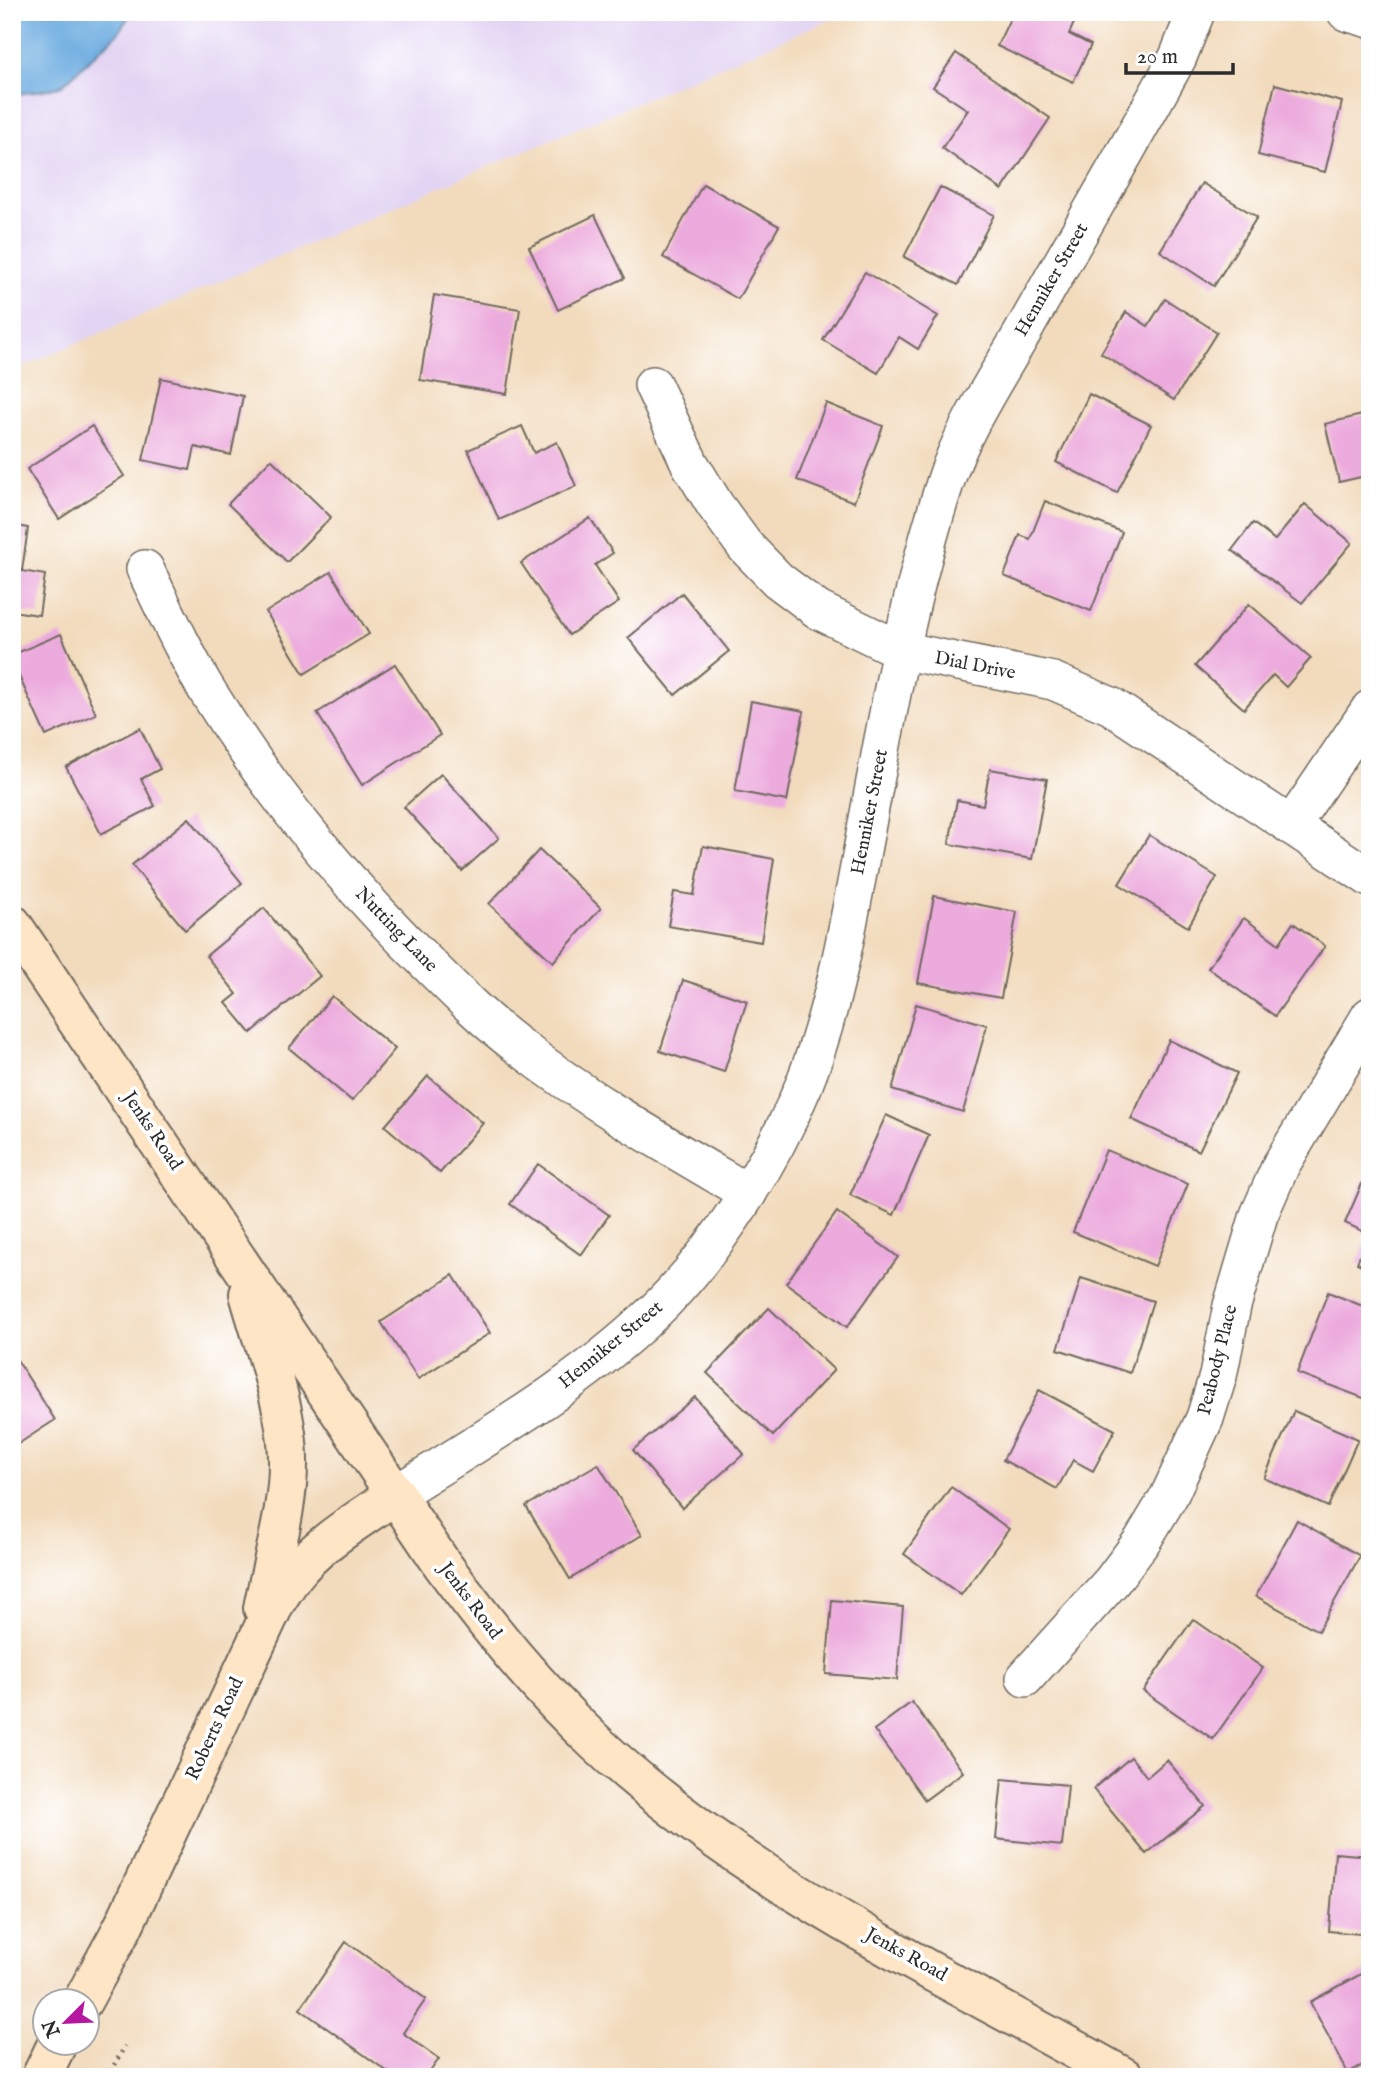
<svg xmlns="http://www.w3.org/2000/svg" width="1382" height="2089" font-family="'IM FELL English',serif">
<rect width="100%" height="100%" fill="#fff"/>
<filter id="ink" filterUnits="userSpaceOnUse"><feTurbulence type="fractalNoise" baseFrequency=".0143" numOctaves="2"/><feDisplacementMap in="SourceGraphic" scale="14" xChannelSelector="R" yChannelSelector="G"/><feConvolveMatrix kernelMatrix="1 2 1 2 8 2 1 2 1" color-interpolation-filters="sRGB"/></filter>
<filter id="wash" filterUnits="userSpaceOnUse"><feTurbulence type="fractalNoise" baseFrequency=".00686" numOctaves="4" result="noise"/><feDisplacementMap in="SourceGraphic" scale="28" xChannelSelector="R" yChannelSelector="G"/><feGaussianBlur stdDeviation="1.57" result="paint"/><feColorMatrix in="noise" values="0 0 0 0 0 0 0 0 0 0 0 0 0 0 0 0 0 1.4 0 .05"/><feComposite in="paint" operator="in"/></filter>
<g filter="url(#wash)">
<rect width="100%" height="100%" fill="#f2dbbd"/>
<polygon fill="#e2d4f3" points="12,12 847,12 12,371"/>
<polygon fill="#6cace0" stroke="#4c6c86" stroke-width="2" points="12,12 132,12 118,33 60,87 12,95"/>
<g id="blocks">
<g fill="#ecabdd">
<polygon points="1013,12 1079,12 1069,34 1091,45 1073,82 997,46"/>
<polygon points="956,53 1050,118 1002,190 942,148 968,110 933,87"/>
<polygon points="1275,84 1342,102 1325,172 1258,155"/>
<polygon points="1202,183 1257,217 1214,286 1160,251"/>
<polygon points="703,184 779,226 738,299 663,257"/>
<polygon points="940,187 994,215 958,285 904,257"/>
<polygon points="595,215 625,278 558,310 529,247"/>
<polygon points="865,272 938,316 918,349 899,337 878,373 823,340"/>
<polygon points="434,295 520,309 507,394 420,380"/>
<polygon points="1165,299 1217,332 1174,400 1101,353 1126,312 1148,326"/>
<polygon points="161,378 243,396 231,455 195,447 190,470 143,460"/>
<polygon points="1089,394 1151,425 1117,493 1056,462"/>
<polygon points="826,403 883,426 854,502 797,480"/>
<polygon points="1370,413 1370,475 1339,482 1325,424"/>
<polygon points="92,426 124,476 59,519 27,469"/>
<polygon points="522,426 534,453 557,442 576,486 499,520 468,450"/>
<polygon points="271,459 331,517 287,562 228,504"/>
<polygon points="1045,501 1122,532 1091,611 1004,576 1020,535 1030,539"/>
<polygon points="1305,504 1352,543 1302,603 1232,550 1253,523 1275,540"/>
<polygon points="590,518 613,553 595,565 619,602 569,635 521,563"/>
<polygon points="12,525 28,528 22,571 45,575 39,615 12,611"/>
<polygon points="331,572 369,634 304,674 266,612"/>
<polygon points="682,593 729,651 675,695 628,638"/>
<polygon points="1249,604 1311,658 1286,687 1273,675 1244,709 1195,666"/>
<polygon points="61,634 96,714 46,736 12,661 12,655"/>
<polygon points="395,664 440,735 362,785 317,713"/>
<polygon points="751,701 804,711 787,801 735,791"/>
<polygon points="140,728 160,769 141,779 155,806 101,834 66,767"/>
<polygon points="990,769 1047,779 1032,859 949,844 957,800 983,805"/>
<polygon points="441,774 499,838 462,871 404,807"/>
<polygon points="189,818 242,883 185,930 132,865"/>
<polygon points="1149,835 1217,877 1188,927 1119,884"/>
<polygon points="703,846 774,859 761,942 668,926 674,892 694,895"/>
<polygon points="539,850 601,908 553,962 489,904"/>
<polygon points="934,896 1017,912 1001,998 918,983"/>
<polygon points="264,908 320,976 251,1033 226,1003 237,994 206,956"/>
<polygon points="1244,918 1279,944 1293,923 1325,946 1275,1016 1208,968"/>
<polygon points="683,980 747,1001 724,1072 660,1051"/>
<polygon points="332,996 395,1049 352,1101 289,1048"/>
<polygon points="916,1004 987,1025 963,1112 892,1090"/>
<polygon points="1169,1040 1237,1073 1199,1151 1131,1119"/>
<polygon points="428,1076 483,1123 440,1173 385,1126"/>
<polygon points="886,1115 929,1135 894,1215 850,1195"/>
<polygon points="1106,1150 1188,1184 1155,1266 1073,1232"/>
<polygon points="538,1164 609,1215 581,1255 510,1204"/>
<polygon points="1364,1179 1370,1181 1370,1269 1357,1263 1369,1234 1345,1223"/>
<polygon points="837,1212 898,1257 847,1327 786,1283"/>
<polygon points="453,1275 490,1333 418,1379 381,1322"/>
<polygon points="1081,1278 1153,1301 1130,1373 1058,1349"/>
<polygon points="1328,1292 1370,1309 1370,1389 1366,1399 1297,1373"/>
<polygon points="769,1308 834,1370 773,1436 707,1373"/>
<polygon points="12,1352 55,1420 12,1448"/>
<polygon points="1039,1390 1115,1430 1093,1471 1073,1460 1057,1489 1003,1460"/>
<polygon points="695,1397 744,1454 682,1508 633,1450"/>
<polygon points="1294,1411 1358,1439 1328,1507 1264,1478"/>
<polygon points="598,1464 642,1535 570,1579 526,1506"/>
<polygon points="951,1487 1009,1529 961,1595 904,1554"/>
<polygon points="1297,1520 1360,1556 1318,1631 1256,1596"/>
<polygon points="832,1600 903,1607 897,1680 826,1674"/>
<polygon points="1193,1619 1263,1668 1213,1739 1143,1691"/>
<polygon points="912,1702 963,1772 925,1800 874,1730"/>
<polygon points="1131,1757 1147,1777 1167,1760 1205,1806 1146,1854 1093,1789"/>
<polygon points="1002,1779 1068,1785 1062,1846 996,1839"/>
<polygon points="1335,1853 1370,1856 1370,1935 1329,1931"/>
<polygon points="346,1942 426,1999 403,2033 439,2059 426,2077 395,2077 300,2009"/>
<polygon points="1370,1969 1370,2061 1348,2073 1310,2002"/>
</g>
</g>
</g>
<g filter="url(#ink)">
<use href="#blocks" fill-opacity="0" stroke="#71695e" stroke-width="2"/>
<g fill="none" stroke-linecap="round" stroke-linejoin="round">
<g stroke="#71695e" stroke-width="40">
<g id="street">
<polyline points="1346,12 1370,19"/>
<polyline points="653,385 690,464 715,505 745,546 778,580 818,610 900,650 1053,681 1111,706 1370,878"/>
<path d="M145,569C165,610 184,653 208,692C269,791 344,881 427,963C456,992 487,1023 521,1048C592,1103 670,1147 748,1193"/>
<polyline points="1291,826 1370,709"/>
<path d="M396,1494C487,1437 590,1378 665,1301C720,1244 773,1160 803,1087C834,1010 849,921 864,840C887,719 907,600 945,483C962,430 995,380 1023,332C1074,240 1128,150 1178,57L1196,12"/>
<polyline points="1025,1678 1112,1581 1142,1541 1169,1496 1205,1418 1218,1376 1232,1306 1259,1215 1281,1165 1370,1016"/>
</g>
</g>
<g stroke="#71695e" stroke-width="42">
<g id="secondary">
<path d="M12,924L442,1564C489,1628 538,1689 597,1744C750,1886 944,1975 1124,2077"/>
<path d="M249,1294C263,1344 288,1410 288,1460C289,1506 272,1562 263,1608"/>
<path d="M82,2002L122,1929L275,1603C281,1594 287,1584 293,1576C319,1542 362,1518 396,1494"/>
<polyline points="41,2077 57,2044"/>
</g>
</g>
<polyline stroke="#71695e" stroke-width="4.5" stroke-dasharray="2 5" stroke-linecap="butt" points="107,2077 125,2046"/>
<use href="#street" stroke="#fff" stroke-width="37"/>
<use href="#secondary" stroke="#fde5c5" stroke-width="38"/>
</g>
</g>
<g text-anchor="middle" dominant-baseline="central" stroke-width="7" stroke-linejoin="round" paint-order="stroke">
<g font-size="19" fill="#2b2b2b" stroke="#fff">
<text transform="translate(1052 280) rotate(-60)">Henniker Street</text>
<text transform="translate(975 666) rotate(11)">Dial Drive</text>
<text transform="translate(870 812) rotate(-79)">Henniker Street</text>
<text transform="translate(396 930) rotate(46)">Nutting Lane</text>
<text transform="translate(152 1131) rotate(56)">Jenks Road</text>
<text transform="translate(611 1345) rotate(-39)">Henniker Street</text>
<text transform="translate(1218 1360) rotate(-76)">Peabody Place</text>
<text transform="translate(470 1601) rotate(53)">Jenks Road</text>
<text transform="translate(215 1729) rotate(-65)">Roberts Road</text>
<text transform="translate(906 1955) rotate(29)">Jenks Road</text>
</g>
</g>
<rect width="1382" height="2089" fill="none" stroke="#fff" stroke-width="42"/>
<g transform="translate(66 2022) rotate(246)"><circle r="33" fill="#ffffff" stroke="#aaaaaa" stroke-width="2"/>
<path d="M0-5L12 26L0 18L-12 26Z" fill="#b5179e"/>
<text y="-10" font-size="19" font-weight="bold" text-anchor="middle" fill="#2b2b2b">N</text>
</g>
<path d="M1126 63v10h107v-10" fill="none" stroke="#2b2b2b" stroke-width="3.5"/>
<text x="1137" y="63" font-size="21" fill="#2b2b2b" stroke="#ffffff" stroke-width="5" paint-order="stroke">20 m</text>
</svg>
